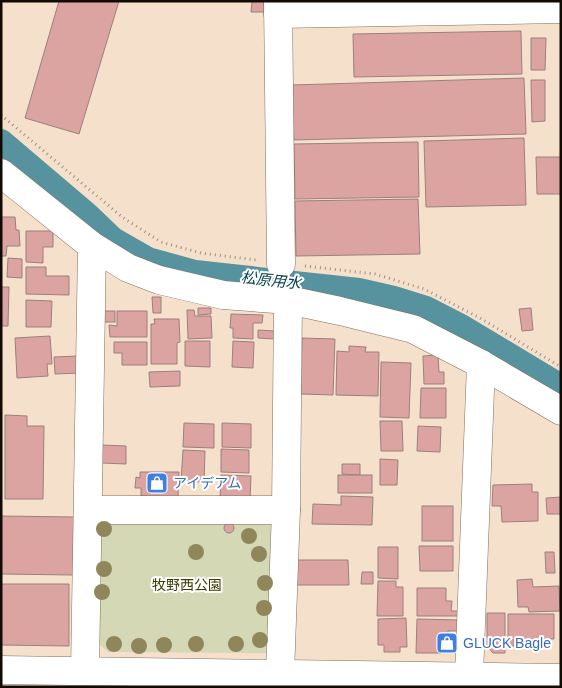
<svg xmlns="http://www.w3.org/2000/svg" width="562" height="688" font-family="Arial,'Noto Sans JP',sans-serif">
<rect width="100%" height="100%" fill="#f5e1cb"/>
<polygon fill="#d5d8b4" points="266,517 274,525 271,648 266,653 108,652 99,644 100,523"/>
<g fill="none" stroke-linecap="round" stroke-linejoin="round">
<polyline stroke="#56939e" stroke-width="24" points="1,141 88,215 113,239 148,259 195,272 359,290 394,298 426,308 463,327 561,386"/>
</g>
<g fill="#dba4a1" stroke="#9c7f7d">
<polygon points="59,1 119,1 79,134 25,118"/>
<polygon points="252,1 264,1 264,12 251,12"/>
<polygon points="521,31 522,74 354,77 353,34"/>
<polygon points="531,38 546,38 545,70 531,70"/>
<polygon points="524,78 526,134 294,140 292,85"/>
<polygon points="531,80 545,80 545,121 532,122"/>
<polygon points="524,138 526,205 426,207 424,141"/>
<polygon points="418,142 419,197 295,199 294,144"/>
<polygon points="536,157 561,157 561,194 537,194"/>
<polygon points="418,199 420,254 296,256 295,201"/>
<polygon points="1,217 15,217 16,230 19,230 20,246 7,246 6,256 1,256"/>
<polygon points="26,231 53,231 53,247 43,247 43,263 26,262"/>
<polygon points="8,258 22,259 22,278 7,277"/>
<polygon points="26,267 46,267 46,276 69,276 69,295 26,294"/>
<polygon points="1,287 9,287 8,326 1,326"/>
<polygon points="152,297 161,297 161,313 153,313"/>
<polygon points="26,300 52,301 51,327 26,327"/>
<polygon points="198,308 211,308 211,314 198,315"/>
<polygon points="531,308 533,330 522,331 519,309"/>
<polygon points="187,310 194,310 195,316 211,316 212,338 188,339"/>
<rect x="102" y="311" width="13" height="11"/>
<polygon points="117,311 147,311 147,337 110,337 109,325 117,326"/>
<polygon points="231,314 263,315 262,323 253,323 253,339 233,338 233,328 230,328"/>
<polygon points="154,319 179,319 180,342 177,343 177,364 151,364 151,324 155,324"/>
<polygon points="258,330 274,331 274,339 258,338"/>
<polygon points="50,336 52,364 47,364 48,376 17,378 15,338"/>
<polygon points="302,338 335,339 333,395 301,394"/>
<polygon points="185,341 210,341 210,367 185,366"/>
<polygon points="233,341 254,342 253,368 232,367"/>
<polygon points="114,342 147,342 147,365 122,365 122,353 114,353"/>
<polygon points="349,346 366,347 365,352 379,352 378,396 336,395 337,351 349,352"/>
<polygon points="438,355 439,372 444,372 444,384 424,384 423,356"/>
<polygon points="78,356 79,373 55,374 54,357"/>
<polygon points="381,362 411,363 409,418 380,417"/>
<polygon points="180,371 180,386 150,387 149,372"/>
<polygon points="421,388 446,388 446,418 420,418"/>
<polygon points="5,415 27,416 27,426 44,426 43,499 5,499"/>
<polygon points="380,421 402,421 403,451 381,451"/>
<polygon points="184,423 214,424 214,448 183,447"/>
<polygon points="222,423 251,424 251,448 222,447"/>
<polygon points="418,426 441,427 440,452 417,451"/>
<polygon points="102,445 126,446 126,464 102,463"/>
<polygon points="221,449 249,450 249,473 221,472"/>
<polygon points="183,450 205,451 204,482 181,481"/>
<polygon points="380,459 398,460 397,485 380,485"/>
<polygon points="342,464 360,464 360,475 342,474"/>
<polygon points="140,472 179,472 178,497 141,496 141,488 135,488 136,477 140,478"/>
<polygon points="221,475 251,476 250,500 220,499"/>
<rect x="338" y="475" width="34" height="18"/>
<polygon points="532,484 532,492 538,492 538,521 502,522 501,506 492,506 493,485"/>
<polygon points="341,496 373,497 372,525 312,524 313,504 341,505"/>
<polygon points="561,497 561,514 547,514 546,498"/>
<rect x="422" y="506" width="31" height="35"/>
<polygon points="1,516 74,517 73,575 1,574"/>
<circle cx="229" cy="528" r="5"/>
<polygon points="419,546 453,546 453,571 420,571"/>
<polygon points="378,547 398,547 398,579 378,578"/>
<polygon points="545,552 554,552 555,573 546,573"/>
<polygon points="296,560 348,560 349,585 296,585"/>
<polygon points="362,572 373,572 373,584 361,584"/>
<polygon points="532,579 533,587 559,586 560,611 529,612 528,607 518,607 517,580"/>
<polygon points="378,581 396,581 396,587 403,587 403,616 377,616"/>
<polygon points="1,584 69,584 69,646 1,645"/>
<polygon points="417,588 446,588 446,601 452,601 451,611 459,611 459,616 417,616"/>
<polygon points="487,613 505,613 505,653 493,653 487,646"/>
<polygon points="508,614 554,614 554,639 514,639 514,646 508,646"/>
<polygon points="406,618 407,647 400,647 400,652 384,652 384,645 378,645 378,619"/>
<polygon points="417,619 460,620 460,631 448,631 448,653 416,653"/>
</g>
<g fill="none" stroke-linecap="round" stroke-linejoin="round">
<g stroke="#816f5b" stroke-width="29">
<g id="minor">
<polyline points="278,1 281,264"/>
<polyline points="278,14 561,9"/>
<polyline points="1,173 92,246 128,268 159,280 223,295 288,300 340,311 413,329 481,364 561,411"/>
<polyline points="88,510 286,510"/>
<polyline points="1,670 561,678"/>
<polyline points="85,670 92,246"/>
<polyline points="280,674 286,510 288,300"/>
<polyline points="469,676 481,364"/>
</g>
</g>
<g stroke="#9f9080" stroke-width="3" stroke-dasharray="1 4" stroke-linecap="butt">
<polyline points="1,115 122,217 161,242 201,253 256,260"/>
<polyline points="305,266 375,274 424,289 480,318 561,367"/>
</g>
<use href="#minor" stroke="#fff" stroke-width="28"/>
</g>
<g fill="#8f865b">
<circle cx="104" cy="529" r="8"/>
<circle cx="249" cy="536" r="8"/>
<circle cx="196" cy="552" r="8"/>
<circle cx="259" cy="554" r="8"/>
<circle cx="104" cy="569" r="8"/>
<circle cx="265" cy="583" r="8"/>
<circle cx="102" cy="592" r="8"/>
<circle cx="264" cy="608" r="8"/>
<circle cx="260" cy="640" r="8"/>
<circle cx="114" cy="644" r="8"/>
<circle cx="196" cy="644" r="8"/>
<circle cx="236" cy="644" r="8"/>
<circle cx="164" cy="645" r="8"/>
<circle cx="139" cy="646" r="8"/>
</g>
<defs>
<g id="shop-square" transform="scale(1.125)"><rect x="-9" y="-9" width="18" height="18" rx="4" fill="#3f7fe0" stroke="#fff"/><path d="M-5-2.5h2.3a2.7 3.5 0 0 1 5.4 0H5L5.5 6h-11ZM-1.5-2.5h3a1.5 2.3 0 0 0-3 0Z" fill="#fff"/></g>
</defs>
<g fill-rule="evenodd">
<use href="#shop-square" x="157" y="483"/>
<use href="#shop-square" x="447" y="643"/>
</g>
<g text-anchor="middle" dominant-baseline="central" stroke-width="4" stroke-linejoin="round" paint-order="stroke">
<g font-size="14" fill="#366cbe" stroke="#fff" text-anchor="start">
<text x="173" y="483">アイデアム</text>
<text x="463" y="643">GLUCK Bagle</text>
</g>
<g font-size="14" fill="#3b3c00" stroke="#fff">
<text x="187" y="585">牧野西公園</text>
</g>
<g font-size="15" font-style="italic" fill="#06414a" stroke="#fff">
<text transform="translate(271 280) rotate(6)">松原用水</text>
</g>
</g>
<rect width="562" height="688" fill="none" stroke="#120b05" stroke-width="5"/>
</svg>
